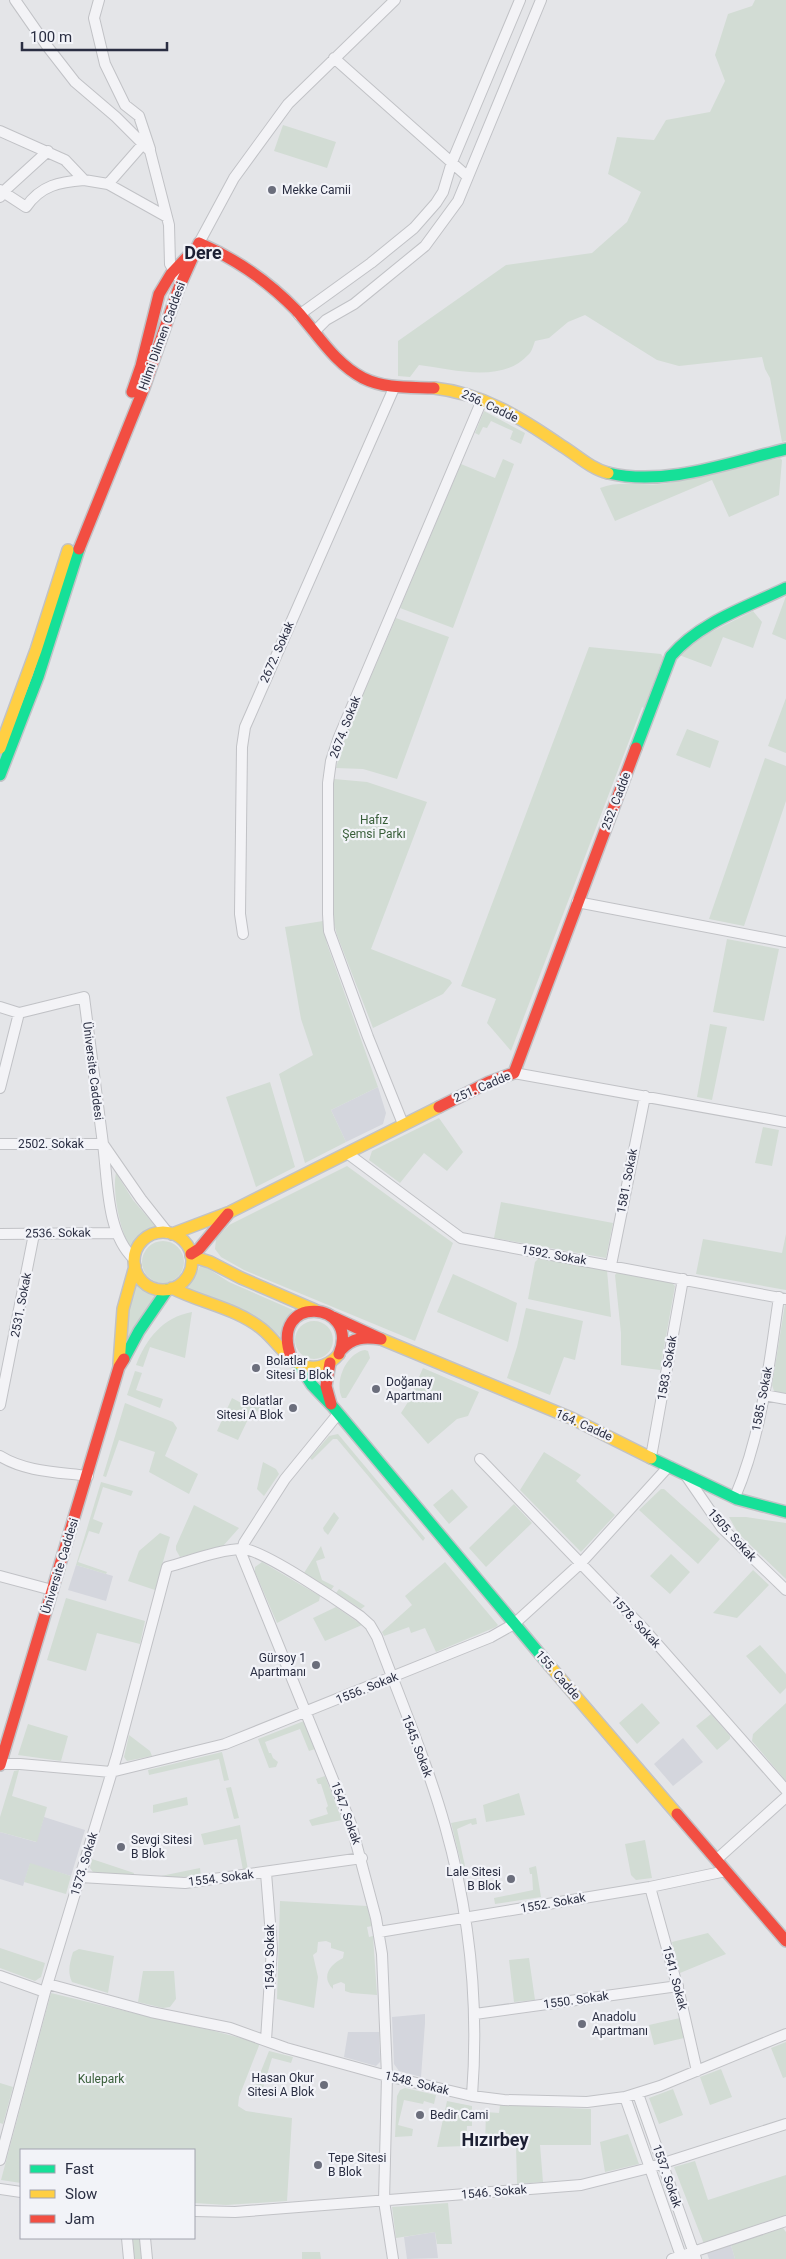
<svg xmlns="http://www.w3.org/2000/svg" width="786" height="2259" viewBox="0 0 786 2259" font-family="Roboto,sans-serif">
  <rect width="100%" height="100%" fill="#e4e5e8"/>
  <path fill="#d4d6dd" d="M378 1087 386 1113 383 1124 346 1142 331 1110Z
    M76 1565 113 1576 106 1601 68 1590Z
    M683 1738 703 1762 673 1786 654 1764Z
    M44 1817 85 1830 71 1876 30 1864 23 1886 0 1879V1832L36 1842Z
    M425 2014V2023L421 2077 399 2071 394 2064 392 2017Z
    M348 2032H379L380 2062 376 2066 344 2057Z
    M435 2232 438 2258 407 2259 404 2237Z
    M731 2245 735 2259H709L707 2253Z"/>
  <path fill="#d2dcd4" d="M755 0H786V441L782 442 770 378 765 369 762 357 679 366 657 360 585 315 568 322 549 338 535 341C533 346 532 352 528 355 502 384 452 369 419 365L410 377 398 376V341L506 265 592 253 627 222 641 192 608 174 617 137 654 140 666 120 710 112 725 81 715 55 728 14 752 6Z
    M283 125 336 142 327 168 274 151Z
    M484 411 525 433 521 444 510 439 513 431 491 421 487 428 483 427 479 435 475 433Z
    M780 458 782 460 779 495 729 517 712 480 615 521 600 488C619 480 642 486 663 484Z
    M503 459 514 464 453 628 400 608 461 464 495 478Z
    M786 596V640L772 634Z
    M753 611 762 622 753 648 723 637 711 667 679 655 697 639Z
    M396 618 449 637 397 779 363 769 336 768 344 739Z
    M589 647 661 654 663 657 644 708 642 707 511 1051 487 1023 496 999 461 986Z
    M786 698V753L768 746Z
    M687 729 719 741 710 768 676 755Z
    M765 758 786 766V801L744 926 709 919Z
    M334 779 367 782 427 802 371 949 450 980 452 983 443 994 373 1028 337 935 333 920Z
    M323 921 327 944 378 1087 331 1110 346 1142 305 1163 279 1074 313 1055 301 1019 285 927Z
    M727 939 779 949 764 1021 713 1012Z
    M710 1024 727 1027 712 1100 697 1097Z
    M270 1082 295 1167 256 1187 226 1097Z
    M439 1118 463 1152 447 1171 424 1153 400 1183 369 1160 372 1151Z
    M763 1127 779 1130 772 1166 755 1163Z
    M347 1166 453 1243 415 1341 244 1270 221 1257 215 1249 216 1239 229 1225Z
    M116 1173 133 1200 156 1227 141 1236 132 1249C120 1235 112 1190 116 1173Z
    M501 1202 613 1223 606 1258 494 1238Z
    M786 1234V1290L696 1274 703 1239 782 1253Z
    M142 1262a21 21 0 1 1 42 0a21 21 0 1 1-42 0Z
    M539 1258 607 1270 611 1317 528 1299 535 1262Z
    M201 1264 229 1282 293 1310 288 1316 280 1336C250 1309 223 1300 184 1290L193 1280Z
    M618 1271 672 1283 675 1286 660 1370 621 1365V1333L615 1275Z
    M453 1274 517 1303 508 1342 437 1312Z
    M135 1280 142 1289 157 1297 122 1351Z
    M785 1304H786V1395L774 1391 772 1385Z
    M526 1308 583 1321 575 1360 564 1357 550 1395 507 1378 517 1347Z
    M192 1312 185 1358 150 1347 143 1367 136 1365C146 1339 163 1317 192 1312Z
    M295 1340a19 19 0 1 1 38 0a19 19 0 1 1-38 0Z
    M365 1350 368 1351 370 1358 346 1398H342C334 1382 346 1353 365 1350Z
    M423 1368 479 1392 468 1416 457 1419 428 1444 401 1413 408 1402Z
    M135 1371 142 1373 136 1390 163 1399 160 1408 127 1395Z
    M253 1397 278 1422 253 1409 238 1440 217 1431 232 1398 245 1405Z
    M125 1403 173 1422 177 1428 165 1456 198 1474 189 1494 149 1472 155 1452 119 1440 106 1477 103 1476Z
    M338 1434 425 1538 423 1541 337 1439H333L312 1460 310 1458 329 1436Z
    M544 1452 581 1475 576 1481 615 1515 581 1552 520 1490Z
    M263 1462 276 1469 279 1474 264 1496 257 1489Z
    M101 1482 133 1491 131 1496 103 1487 93 1519 103 1523 99 1534 89 1531 78 1562 107 1572 106 1574 76 1565Z
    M452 1489 468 1507 449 1524 433 1505Z
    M661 1489H664L720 1539 698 1564 639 1510Z
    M514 1504 532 1523 486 1567 469 1548Z
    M194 1505 239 1528 223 1546 180 1557 176 1550V1546Z
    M334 1512 339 1518 328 1535 324 1531 323 1528Z
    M729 1517H746L786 1523V1579L738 1533Z
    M160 1533 170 1537 155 1590 128 1581 139 1551Z
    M321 1546 325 1558 316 1561 322 1580 334 1586 331 1590 304 1573Z
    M671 1554 690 1572 670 1594 650 1576Z
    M262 1562 320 1596 319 1601 277 1623 255 1572V1567Z
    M445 1562 498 1625 496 1627 436 1652 425 1628 411 1633 409 1627 384 1636 382 1632 412 1605 405 1596Z
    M753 1570 769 1585 737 1618 713 1613Z
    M339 1589 365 1606 361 1609 336 1593Z
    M66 1598 145 1621 140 1644 97 1633 86 1671 47 1660Z
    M336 1607 362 1625 325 1641 313 1618Z
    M760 1645 786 1674V1688L780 1694 746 1656Z
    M642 1703 660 1723 637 1744 619 1723Z
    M786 1703V1781L752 1741 753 1734Z
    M711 1714 730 1736V1739L717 1750 696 1726Z
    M304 1721 315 1749 309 1751 300 1729 265 1742 269 1753H271L273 1758 278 1762 276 1767 269 1768 258 1739Z
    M28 1724 68 1736 61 1761 18 1755Z
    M129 1735 150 1751 152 1756 127 1761 124 1757Z
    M222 1752 229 1780 224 1781 219 1759 149 1775 148 1770Z
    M19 1770 12 1796 47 1807 37 1842 0 1832V1817L14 1771Z
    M325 1776 342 1820 312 1826 309 1820 328 1814 326 1808 328 1806 321 1784H318L316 1779Z
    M231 1787 239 1818 234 1819 226 1788Z
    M519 1793 525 1815 486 1822 483 1805Z
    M187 1797 188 1805 153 1813V1805Z
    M476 1818 477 1824 472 1825 471 1823 457 1829 465 1866 462 1867 451 1823Z
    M240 1825 248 1870H243L237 1839 204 1845 201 1834Z
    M645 1840 652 1878 636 1880 631 1875 625 1844Z
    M92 1859 134 1873 133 1876 93 1872 90 1868Z
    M30 1863 71 1876 66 1894 24 1882Z
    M536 1866 541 1897 495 1904 494 1898 533 1890 532 1874H530L529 1868Z
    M200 1868 201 1876 161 1878V1876Z
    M280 1901 367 1906 372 1926 367 1927 369 1937 373 1936 377 1995 351 1993 345 1991V1984L341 1982 333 1985V1989C320 1976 331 1964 343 1958L344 1952 331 1948V1943L326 1941 318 1942 317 1952 313 1955 318 1977 314 2008 277 1999Z
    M708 1933 726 1954 680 1973 672 1942Z
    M0 1948 45 1963 41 1977 35 1981 0 1968Z
    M79 1949 114 1956 108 1993 72 1982C67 1972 70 1962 73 1952Z
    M529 1958 535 2000 514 2002 509 1960Z
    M143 1971H174L176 1999 170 2007 163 2008 138 2002Z
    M51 1993 154 2018 210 2030 260 2043 239 2097 238 2106 246 2111 292 2118 287 2201 226 2205 194 2203V2150H21V2183L1 2180Z
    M680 2018 684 2038 654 2045 649 2025Z
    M786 2042V2077L783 2078 771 2048Z
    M269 2051 293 2057 291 2063 272 2058 263 2088 255 2086Z
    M721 2069 732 2097 710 2105 700 2077Z
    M0 2083 13 2087 3 2124 0 2123Z
    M405 2088 436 2095 434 2104 424 2101 423 2104 404 2100 398 2125 413 2129 412 2136 395 2137 397 2096 400 2090Z
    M673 2089 683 2115 659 2124 649 2098Z
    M447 2101 472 2106V2126H467L466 2146 437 2147Z
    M500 2105 591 2109V2145H540L543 2182 517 2184 516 2146H485L486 2112 499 2113Z
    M628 2134 639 2164 605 2172 600 2142Z
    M695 2161 708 2200 786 2175V2216L704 2244 674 2167Z
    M448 2203 452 2244H437L435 2232 396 2238 392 2207Z
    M783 2228 786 2232V2259H735L731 2245Z
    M133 2238H140L141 2259H134Z
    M302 2252H320L321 2259H302Z"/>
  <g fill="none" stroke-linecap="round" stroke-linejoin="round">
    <g stroke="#c1c2c6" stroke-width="12">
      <path id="street" d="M15 0 47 46 75 82 116 117 150 151 169 225 170 264 177 276
        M99 0 94 18 105 64 125 105 139 116 150 149
        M334 58 468 177
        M0 131 65 160 84 180 108 184 167 217
        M108 184 143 144
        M0 190 26 207C41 185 60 182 84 180
        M0 197 3 192 48 151
        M199 243 234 178 288 104 395 0
        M299 315 371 263 414 228 436 203 443 192 452 162 520 0
        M314 332 326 320 354 304 425 246 458 201 541 0
        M577 902 786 942
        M243 934 240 914 242 747 245 727 394 388
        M0 1007 19 1013 84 997 103 1144H0
        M514 1073 786 1122
        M0 1088 19 1013
        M403 1124 368 1037 329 931 328 914V783L331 761 339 737 482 400
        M347 1153 461 1238 786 1299
        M0 1234 115 1233
        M134 1259C106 1233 108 1181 103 1144L141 1199 168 1233
        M611 1265 645 1096
        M764 1395 786 1399
        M0 1405 34 1234
        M338 1414 285 1479 244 1543 241 1553 351 1824 376 1918 382 1954 387 2076 384 2201 393 2259
        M0 1456C26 1472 58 1472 88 1476
        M651 1457 683 1279
        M480 1459 644 1629 786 1790
        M687 1477 722 1528 786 1590
        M735 1497C762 1434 769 1365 779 1297
        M0 1576 52 1590
        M0 1764H20L111 1772 225 1744 491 1637 514 1624 581 1563 669 1466
        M716 1860 786 1797
        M80 1877 185 1883 362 1858
        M650 1887 679 1992 697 2071
        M379 1932 650 1887 726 1871
        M0 1976 45 1992
        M48 1984 151 2012 230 2028 286 2048 387 2076 472 2096 504 2100 587 2102 625 2097 660 2086 786 2034
        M475 2014 678 1986
        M266 2040 272 1948 266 1873
        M638 2094 696 2259
        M625 2097 682 2259
        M0 2160 45 1992 117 1755 167 1567C190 1561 220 1549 243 1549 262 1549 340 1602 360 1616L370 1625 377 1637C400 1699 427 1762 445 1826 470 1914 479 2004 472 2096
        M0 2189 21 2192
        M194 2211 235 2212 581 2185 645 2169 786 2124
        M127 2238 129 2259
        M145 2238 147 2259
        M672 2259 786 2221"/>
    </g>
    <g stroke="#c1c2c6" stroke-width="14">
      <path id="fast" d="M608 473C666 487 730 462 786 449
        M636 748 671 656C700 622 747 607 786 588
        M0 775 38 677 79 549
        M124 1359 139 1331 167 1290
        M297 1362 312 1385 333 1407 549 1665
        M651 1458 737 1499 786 1512"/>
    </g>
    <g stroke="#c1c2c6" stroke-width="14">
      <path id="slow" d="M434 388C482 393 523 419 562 446 577 455 591 469 608 473
        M0 748 36 650 68 550
        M134 1261a29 29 0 1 1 58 0a29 29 0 1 1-58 0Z
        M172 1234 230 1212 439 1107
        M191 1256 210 1262 241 1278 315 1310
        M172 1288C201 1303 236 1308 262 1329 277 1341 287 1361 305 1366 318 1370 331 1364 339 1354
        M381 1339 571 1418 651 1458
        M119 1364 123 1309 135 1266
        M549 1665 677 1814"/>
    </g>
    <g stroke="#c1c2c6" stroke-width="14">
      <path id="jam" d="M199 243C236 259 268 281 296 310 317 333 334 363 363 378 385 389 410 387 434 388
        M132 392 141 366 159 294 171 274 189 255
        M79 549 144 388 178 290 199 243
        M439 1107 489 1082 514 1073 636 748
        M191 1254 199 1249 228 1214
        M333 1317 381 1339C364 1337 353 1337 341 1350
        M291 1357C268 1293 361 1300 339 1354
        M330 1363 326 1386 331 1404
        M0 1765 119 1367 124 1359
        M677 1814 786 1941"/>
    </g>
    <use href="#street" stroke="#f3f3f6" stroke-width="10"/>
    <use href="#fast" stroke="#16e098" stroke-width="11"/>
    <use href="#slow" stroke="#ffcf43" stroke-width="11"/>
    <use href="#jam" stroke="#f24e42" stroke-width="11"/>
  </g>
  <g fill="#6b6e7c" stroke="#f2f3f8" stroke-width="2">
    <circle cx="272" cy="190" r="5"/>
    <circle cx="256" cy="1368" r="5"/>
    <circle cx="376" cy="1389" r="5"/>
    <circle cx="293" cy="1408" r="5"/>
    <circle cx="316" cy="1665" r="5"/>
    <circle cx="121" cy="1847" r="5"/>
    <circle cx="511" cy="1879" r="5"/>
    <circle cx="582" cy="2024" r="5"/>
    <circle cx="324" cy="2085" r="5"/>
    <circle cx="420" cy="2115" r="5"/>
    <circle cx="318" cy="2165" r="5"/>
  </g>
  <g text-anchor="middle" stroke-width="4.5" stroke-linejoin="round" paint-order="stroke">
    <g font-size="12" fill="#2a2e42" stroke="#f2f3f8" text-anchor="start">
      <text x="282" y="194">Mekke Camii</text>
      <text x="266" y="1365">Bolatlar<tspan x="266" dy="14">Sitesi B Blok</tspan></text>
      <text x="386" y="1386">Doğanay<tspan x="386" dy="14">Apartmanı</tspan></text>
      <text x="283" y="1405" text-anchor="end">Bolatlar<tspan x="283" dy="14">Sitesi A Blok</tspan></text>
      <text x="306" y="1662" text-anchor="end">Gürsoy 1<tspan x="306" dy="14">Apartmanı</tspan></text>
      <text x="131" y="1844">Sevgi Sitesi<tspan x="131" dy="14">B Blok</tspan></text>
      <text x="501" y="1876" text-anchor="end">Lale Sitesi<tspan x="501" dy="14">B Blok</tspan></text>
      <text x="592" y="2021">Anadolu<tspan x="592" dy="14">Apartmanı</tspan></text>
      <text x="314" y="2082" text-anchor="end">Hasan Okur<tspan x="314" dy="14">Sitesi A Blok</tspan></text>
      <text x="430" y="2119">Bedir Cami</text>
      <text x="328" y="2162">Tepe Sitesi<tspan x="328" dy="14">B Blok</tspan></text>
    </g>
    <g font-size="12" fill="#2a2e42" stroke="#f2f3f8">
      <text transform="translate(162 336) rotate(-70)" y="4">Hilmi Dilmen Caddesi</text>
      <text transform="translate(490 406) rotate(25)" y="4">256. Cadde</text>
      <text transform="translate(277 652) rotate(-66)" y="4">2672. Sokak</text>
      <text transform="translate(345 727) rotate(-69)" y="4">2674. Sokak</text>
      <text transform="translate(616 801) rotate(-69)" y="4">252. Cadde</text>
      <text transform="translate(93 1071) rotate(83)" y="4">Üniversite Caddesi</text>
      <text transform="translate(482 1087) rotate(-23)" y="4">251. Cadde</text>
      <text x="51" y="1148">2502. Sokak</text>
      <text transform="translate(627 1181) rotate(-79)" y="4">1581. Sokak</text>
      <text transform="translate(58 1233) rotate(-1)" y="4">2536. Sokak</text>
      <text transform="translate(554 1255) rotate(10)" y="4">1592. Sokak</text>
      <text transform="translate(21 1305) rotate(-79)" y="4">2531. Sokak</text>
      <text transform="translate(667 1368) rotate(-80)" y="4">1583. Sokak</text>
      <text transform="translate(762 1399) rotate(-79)" y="4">1585. Sokak</text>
      <text transform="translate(584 1425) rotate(24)" y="4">164. Cadde</text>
      <text transform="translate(732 1535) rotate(48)" y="4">1505. Sokak</text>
      <text transform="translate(60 1566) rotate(-73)" y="4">Üniversite Caddesi</text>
      <text transform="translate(636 1622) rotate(47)" y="4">1578. Sokak</text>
      <text transform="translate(558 1675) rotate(49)" y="4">155. Cadde</text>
      <text transform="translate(367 1688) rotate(-22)" y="4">1556. Sokak</text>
      <text transform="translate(417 1746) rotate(69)" y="4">1545. Sokak</text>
      <text transform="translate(346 1813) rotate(70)" y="4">1547. Sokak</text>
      <text transform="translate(84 1864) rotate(-73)" y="4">1573. Sokak</text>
      <text transform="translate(221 1878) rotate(-7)" y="4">1554. Sokak</text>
      <text transform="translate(553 1903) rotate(-10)" y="4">1552. Sokak</text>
      <text transform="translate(270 1957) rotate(-90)" y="4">1549. Sokak</text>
      <text transform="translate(675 1978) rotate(75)" y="4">1541. Sokak</text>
      <text transform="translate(576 2000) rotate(-8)" y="4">1550. Sokak</text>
      <text transform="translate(417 2083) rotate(14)" y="4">1548. Sokak</text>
      <text transform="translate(667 2176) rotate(71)" y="4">1537. Sokak</text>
      <text transform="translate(494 2192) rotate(-5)" y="4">1546. Sokak</text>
    </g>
    <g font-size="12" fill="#385e39" stroke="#f2f3f8">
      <text x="374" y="824">Hafız<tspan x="374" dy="14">Şemsi Parkı</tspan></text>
      <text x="101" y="2083">Kulepark</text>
    </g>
    <g font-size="18" font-weight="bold" fill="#1c1f33" stroke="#f2f3f8">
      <text x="203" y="259">Dere</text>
      <text x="495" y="2146">Hızırbey</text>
    </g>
  </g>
  <rect x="20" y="2149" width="175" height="90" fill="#f2f3f8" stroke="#a2a4af"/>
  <rect x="30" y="2165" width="25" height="8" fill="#16e098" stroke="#a2a4af"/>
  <text x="65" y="2174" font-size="15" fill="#2a2e42">Fast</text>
  <rect x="30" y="2190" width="25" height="8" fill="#ffcf43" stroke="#a2a4af"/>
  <text x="65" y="2199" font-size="15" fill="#2a2e42">Slow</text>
  <rect x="30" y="2215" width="25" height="8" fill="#f24e42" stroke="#a2a4af"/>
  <text x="65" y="2224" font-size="15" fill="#2a2e42">Jam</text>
  <path d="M22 42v8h145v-8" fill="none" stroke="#2a2e42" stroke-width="2.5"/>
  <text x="30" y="42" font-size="15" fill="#2a2e42" stroke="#f2f3f8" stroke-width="4" paint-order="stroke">100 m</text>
</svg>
